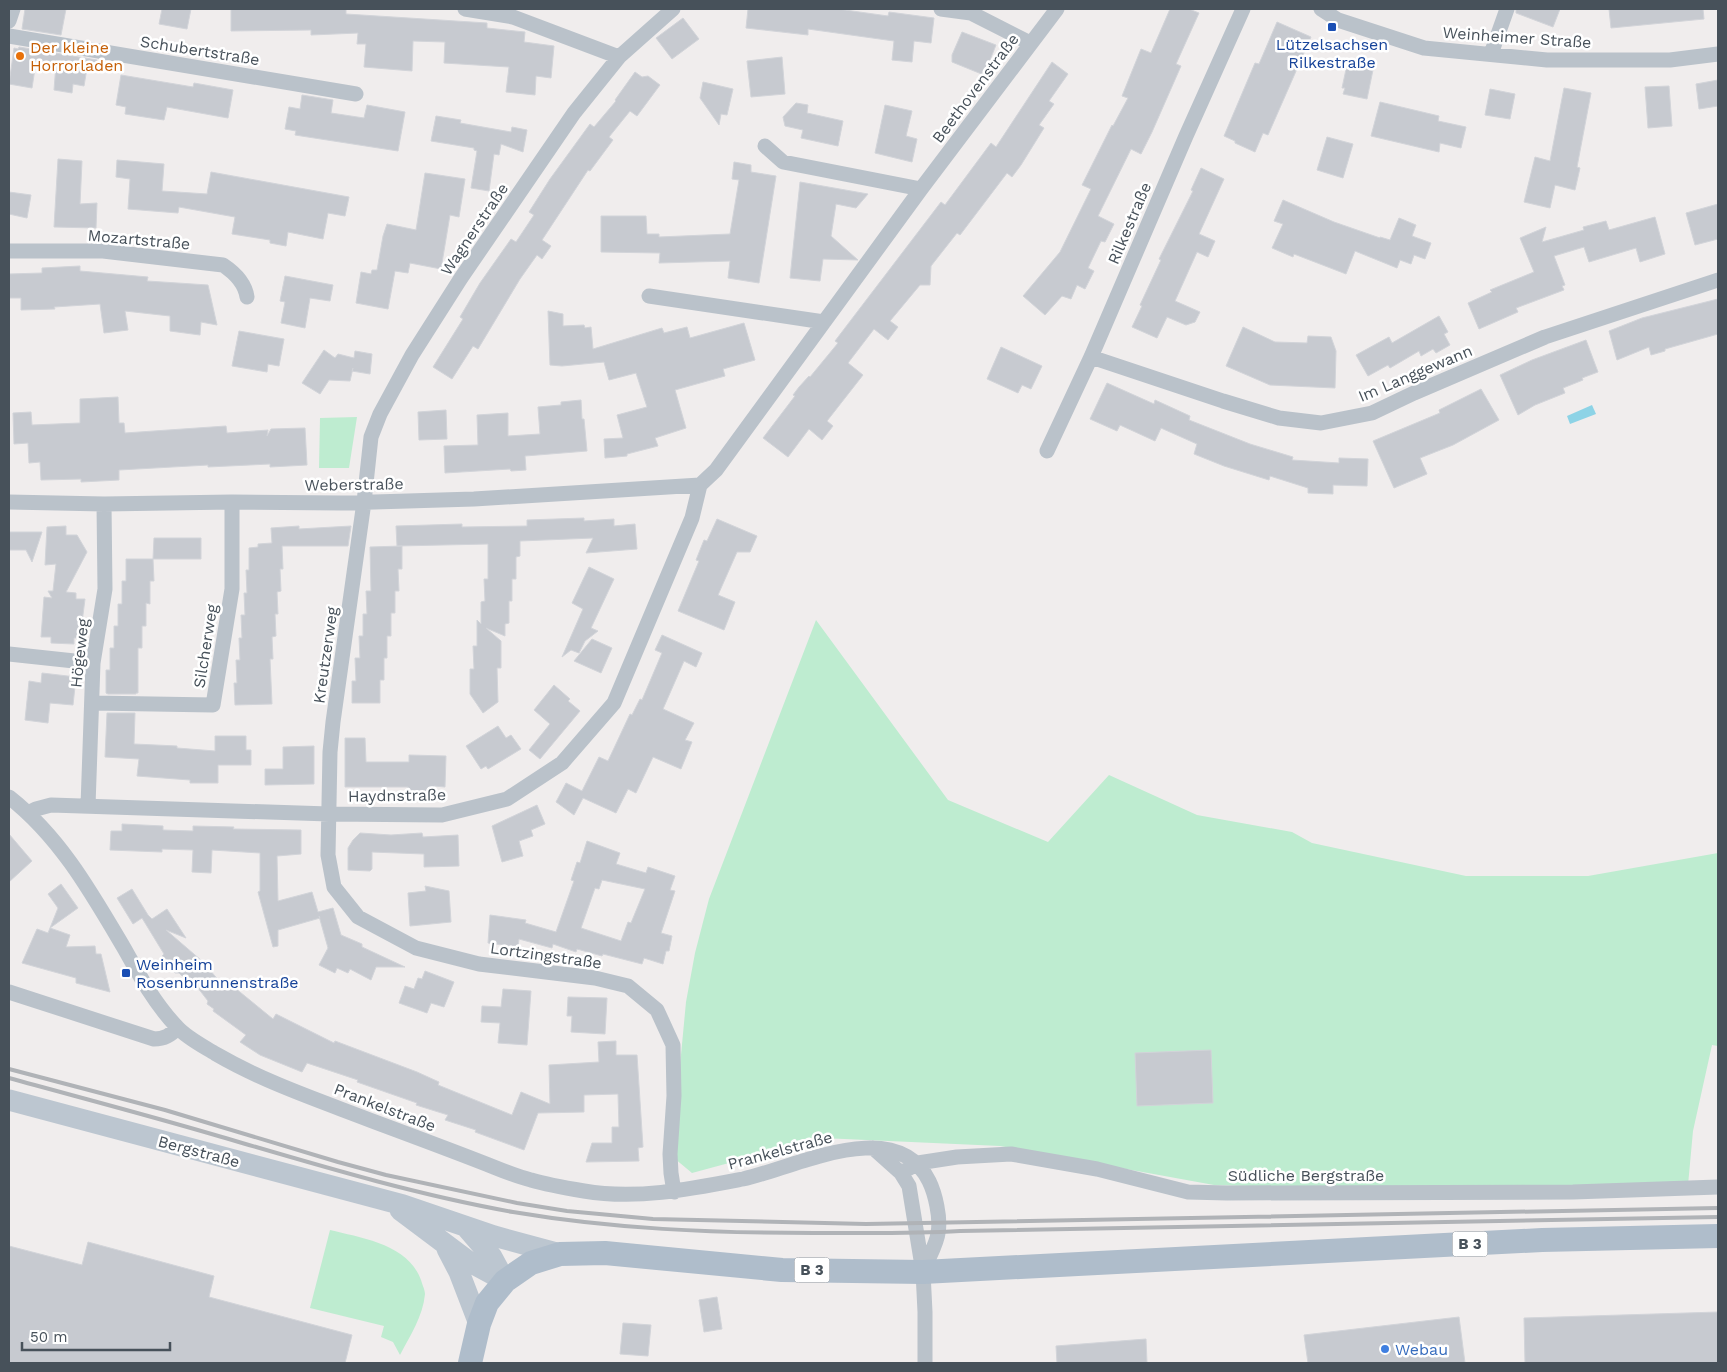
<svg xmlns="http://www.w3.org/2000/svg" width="1727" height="1372" viewBox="0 0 1727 1372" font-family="'Work Sans',sans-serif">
  <rect width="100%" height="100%" fill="#f0eded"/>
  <path fill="#beecd0" d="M357 417 349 468H319L320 418Z
    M816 620 948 800 1048 842 1109 775 1197 815 1292 832 1312 843 1466 876H1588L1718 853V1046L1712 1045 1693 1131 1688 1185 1312 1188 1214 1185 1000 1146 822 1138 692 1173 674 1158 679 1076 686 1002 695 953 709 899Z
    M330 1230C362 1238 408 1244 421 1280 422 1284 425 1290 425 1294 423 1316 410 1336 400 1355L393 1342 381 1337 384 1326 310 1308Z"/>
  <path fill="#8dd3e6" d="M1592 405 1596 414 1570 424 1567 416Z"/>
  <path fill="#c7cad0" stroke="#d2d4d9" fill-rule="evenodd" d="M25 9H66L61 35 22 29Z
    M162 9H191L187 29 159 24Z
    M231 9H346V14L487 23V28L525 32 524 42 554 46 551 78 536 76 535 95 506 92 509 67 444 63 445 42 413 41 412 71 364 67 366 44H357L358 33 311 35V30L231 31Z
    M748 9H838L888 16 889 12 934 18 931 43 914 41 912 62 892 60 894 41 808 29V35L746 28Z
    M1170 9H1189L1199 13 1176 64 1181 66 1152 132 1141 154 1131 149 1098 216 1114 224 1105 242 1101 241 1088 268 1094 271 1085 289 1077 285 1071 299 1062 296 1045 315 1023 296 1060 252 1091 189 1082 185 1112 125 1113 126 1128 98 1122 96 1141 49 1151 53Z
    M1516 9H1560L1553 27 1516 13Z
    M1609 9H1703L1704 19 1611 28Z
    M683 18 699 39 672 59 656 38Z
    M1277 22 1311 37 1268 135 1263 133 1255 152 1235 143V141L1224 136 1255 63 1259 64Z
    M962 32 996 45 984 75 952 62V55Z
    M19 47 97 60 96 69 87 68 84 86 73 84 72 93 54 90 56 64 36 62 32 88 9 84 14 48 18 49Z
    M782 57 785 94 751 97 747 61Z
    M1348 60 1374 65 1367 99 1343 94 1345 88H1342Z
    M1052 62 1068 74 1049 101 1054 104 1039 125 1044 128 1021 165 1012 177 1007 173 960 235 957 233 931 266 930 285H920L890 321 898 327 888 340 874 329 848 363 863 375 827 421 833 426 822 440 809 429 788 457 763 438 795 396 793 395 799 387 809 376 810 377 838 343 835 341 941 202 945 205 991 143 996 147Z
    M635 72 642 77 648 76 660 85 637 116 630 111 609 137 613 140 590 171 588 170 542 240 551 246 542 259 537 255 520 279 478 349 473 346 452 379 433 367 463 319 460 317 480 283 511 239 516 242 534 215 529 212 550 179 590 124 594 127 616 101 615 100Z
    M121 75 193 87 194 83 233 90 228 118 167 107 164 120 125 114 126 107 116 105Z
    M1718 80V106L1699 109 1696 84Z
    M703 82 733 89 727 115 721 114 719 125 700 98Z
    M1669 86 1672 126 1648 128 1645 87Z
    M1564 88 1591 93 1577 167 1580 168 1575 190 1555 185 1550 208 1524 202 1535 157 1550 161Z
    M1490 89 1515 94 1510 119 1485 115Z
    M302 95 333 100 331 113 364 118 367 105 405 112 398 151 295 135 296 131 285 129 289 107 300 109Z
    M1380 102 1439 116 1438 121 1466 127 1461 148 1440 143 1439 152 1371 136Z
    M796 103 808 105 807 113 843 121 838 146 801 138 803 130 785 126 783 117Z
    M885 105 912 111 906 136 917 139 912 162 875 153Z
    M436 116 461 120 460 123 511 132 512 127 527 130 523 152 501 144 499 155 494 154 489 191 471 188 477 151 474 150V148L431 141Z
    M1327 137 1353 144 1343 178 1317 170Z
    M58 159 82 161 80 204 97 203 96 228 54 227Z
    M117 160 164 164 162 191 207 194 211 172 349 197 345 216 328 213 323 239 288 232 286 246 270 243V240L232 234 235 217 179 207 178 213 128 209 130 179 116 177Z
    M734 162 751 165V172L776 176 759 283 728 278 730 261 659 263 660 253 601 252V216H646L647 234H659V237L730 234 739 180 732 179Z
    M1201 168 1224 179 1199 234 1215 241 1208 257 1197 252 1175 301 1200 312 1195 322 1186 325 1167 317 1157 338 1132 327 1142 306 1140 305 1161 260 1159 259 1193 191 1191 190Z
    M425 173 465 179 459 217 450 215 441 269 410 263 408 273 395 271 388 309 356 303 361 272 371 274 372 270H377L383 236 387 224 416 230Z
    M800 182 868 194 856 208 836 204 831 236 858 260 823 259 820 281 790 278Z
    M9 192 31 195 27 218 9 214Z
    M1283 200 1334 222 1380 238V237L1390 240 1399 218 1416 225 1412 236 1431 243 1425 259 1414 255 1411 264 1400 260 1397 268 1355 251 1346 274 1294 254 1293 257 1272 248 1283 224 1274 221Z
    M1718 204V239L1695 245 1686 213Z
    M1655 217 1665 254 1640 262 1636 248 1589 262 1584 247 1554 256 1565 285 1562 286 1564 290 1516 308 1518 312 1479 329 1468 303 1492 292 1490 290 1534 272 1520 238 1546 227 1542 242 1584 230 1583 227 1606 221 1609 230Z
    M80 266V271L148 277 147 281 208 285 217 325 201 322 200 335 170 331V316L125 311 128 330 104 333 100 304 54 307 55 309 21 310V298H9V274L42 273V268Z
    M285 276 333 285 330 301 310 298 305 328 281 323 285 302 280 301Z
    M1718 299V334L1665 349V351L1651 355 1649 347 1617 360 1609 331 1642 318Z
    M548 311 563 314V326L584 325 585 328 591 327 593 349 662 328 664 333 687 327 690 338 744 323 755 360 723 369 725 376 675 390 686 428 655 438 658 446 627 454V456L605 458 604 439 623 438 617 415 647 407 636 373 609 380 604 362 562 366 550 365Z
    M1439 316 1448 332 1444 334 1450 345 1436 353 1433 349 1421 356 1419 351 1390 368 1388 365 1368 376 1356 355 1389 337 1392 343Z
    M1243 327 1275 342 1307 343 1308 336 1331 337 1336 351 1335 388 1270 385 1226 366Z
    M239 331 284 339 279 366 268 364 267 372 232 366Z
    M1586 340 1598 372 1582 378 1583 380 1563 388 1565 393 1535 405 1518 415 1500 375 1532 360Z
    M1001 347 1042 366 1031 389 1022 385 1018 393 987 379Z
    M324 350 335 358 338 354 354 358 355 351 372 354 370 374 352 371 353 368 350 381 329 380 320 394 302 383Z
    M1107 383 1154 404 1155 400 1190 416 1189 420 1250 444 1293 457 1292 460 1339 463V458L1368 459 1367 486 1333 485V494L1308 493V488L1270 476 1269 480 1224 466 1194 454 1197 444 1161 428 1155 441 1120 425 1117 431 1090 419Z
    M1481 389 1499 420 1453 445 1420 458 1427 474 1394 488 1373 441 1440 413 1439 410Z
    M118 397 119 423H124L125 433 226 426 227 433 268 430 267 436 271 429 305 428 307 465 270 467V464L208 467V465L119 470V480L81 482V479L41 480 40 462 29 463 28 443 14 444 13 413 31 412 32 425 80 423V399Z
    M581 400 582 419H584L587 451 525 456 526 470 511 471 510 469 445 473 444 446 478 445 477 415 508 413V436L540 434 538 407 561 405V402Z
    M446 410 447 439 419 440 418 412Z
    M584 518V521L614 519V526L635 524 637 549 586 553 593 538 520 541V556L516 557V579H512V601H509V623L505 624V636L486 628 501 641V668H497L498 702 483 713 470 694V669H474L473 646H477V620L481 624V602L485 601 484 579H488V544L397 546 396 526 462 524V527L527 526V520Z
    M717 519 757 536 750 552H737L718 595 735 602 724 630 678 611 699 561 696 560 704 540 707 541Z
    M66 526V535H77L87 552 66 592 76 593V599H85L80 638H74V644L51 643V637H41L44 597 52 598 48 591H53L56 564 45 565 47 527Z
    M299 526V529L351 526 348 546H282L283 569H280L281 591 277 592 278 614H275L276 636 272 637 273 659H270L272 704 235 705 234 683H237L236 660H240L239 638H242L241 615H245L244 593H247L246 570H249V548L258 547V544L272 543 271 528Z
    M9 532H42L32 562 26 550H9Z
    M154 538H201V559H153Z
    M402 546V569H398L399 591H395V613H391V636H387V658H384V680H380V703H352V681H356L355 658H360L359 636H363V614H367L366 591H371L370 547Z
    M126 559H153L154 581H150V604L146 603V626H142V648H138V693H136V694H108L106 693V670H110V648H114V626H118V604H122V581H126Z
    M589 567 614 579 591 628 598 631 585 641 579 653 571 650 562 657 583 609 572 603Z
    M662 635 702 653 696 667 684 661 663 709 694 723 685 740 692 742 681 769 653 757 636 793 628 789 616 813 583 798 574 815 556 802 566 783 582 791 599 757 608 761 630 714 632 715 640 699 642 700 662 653 655 650Z
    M592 639 612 648 601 673 574 661Z
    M42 673 76 677 73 705 50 703 48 723 25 720 29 681 41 683Z
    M554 685 570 699 568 701 580 711 540 759 529 750 550 724 534 710Z
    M107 713H135L134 744 177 746V748L215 751V736H246V750H251V765H218V783H190V780L137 776 139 759 105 757Z
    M498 726 506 738 511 735 521 749 488 769 486 766 481 769 466 746Z
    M345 738H365L366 762H409V755L446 756 445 787 434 786V794L408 793V787H345Z
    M314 746V784L265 785V769H283V747Z
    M537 805 545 824 531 830 533 836 519 841 523 856 502 862 492 826Z
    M122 824 163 826V830L193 831V826L234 827 233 829 301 830V854L277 856 278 901 312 892 318 912 333 908 341 935 362 944V947L405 967H376L371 980 350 969 348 973 337 968 335 973 319 965 328 948 319 916 320 918 278 930V946L273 947 258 892 260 891V853L212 850 211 873 192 872 193 850 162 849V852L110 850 111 831H122Z
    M360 833 391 835 422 833 423 837 458 835 459 866 424 867V854L372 852V869L370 871 348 870V848L353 840Z
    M9 834 32 861 9 882Z
    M587 841 620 853 616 864 646 873 648 867 675 876 670 890 675 891 661 933 672 936 669 951H666L663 964 644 958 642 964 603 954 602 956 577 949 576 952 553 944 552 948 519 939 518 947 488 943 490 915 526 920 525 923 556 932 574 881 571 880 577 862 580 863ZM602 880 645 889 631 923 628 922 621 941 581 928 595 888 599 889Z
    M61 884 78 908 50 928 58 908 48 894Z
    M425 886 449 891 451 922 410 926 408 893 426 891Z
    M132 889 148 915 152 919 167 909 186 938 166 930 202 961 221 983 224 979 273 1019 276 1014 334 1043 335 1041 417 1072 439 1082 438 1085 512 1115 521 1092 550 1104 549 1065 599 1062 598 1042 616 1041V1055H637L643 1147 638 1148 639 1161 586 1162 592 1143H612V1127H619L618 1094 584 1095V1112L538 1113 524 1150 475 1132 476 1130 445 1120 448 1115 416 1105 417 1103 357 1082 358 1080 307 1063 302 1072 260 1055 240 1042 246 1035 213 1011 214 1009 207 1004 208 1001 191 979 188 982 179 973H175L162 956 164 954 142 918 133 924 117 898Z
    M50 928 70 935 66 947 95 946 96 954H101L110 992 76 983V978L22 963 37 929 48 933Z
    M425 971 454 982 444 1007 431 1003 427 1013 399 1003 405 986 414 989 418 978 422 979Z
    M503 989 531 991 527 1045 498 1043 500 1023 481 1022 482 1006 501 1007Z
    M568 997 607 998 605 1034 571 1032 572 1016H567Z
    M1211 1050 1213 1103 1137 1106 1135 1053Z
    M88 1242 214 1276 209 1297 352 1335 345 1363H9V1246L82 1265Z
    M717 1297 722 1329 704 1332 699 1300Z
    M1718 1312V1363H1525L1524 1318Z
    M1459 1317 1465 1363H1308L1304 1335Z
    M623 1323 651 1325 648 1356 620 1354Z
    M1146 1339 1147 1363H1057L1056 1346Z"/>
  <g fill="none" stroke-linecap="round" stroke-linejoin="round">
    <path stroke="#bac2ca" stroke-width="15" d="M465 9 513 17 619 57
      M673 9 619 57 574 113 461 278 412 355 380 414 371 437 364 502 333 722 330 752 328 855 334 887 358 917 416 948 479 964 595 978 628 986 657 1010 673 1045 674 1096 670 1154 671 1173 674 1192
      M941 9 971 13 1030 43
      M1321 9 1338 20 1424 48 1547 60H1670L1718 54
      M9 21 13 9
      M9 36 356 94
      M1491 54 1507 9
      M765 146 783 162 921 189
      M9 251H103L223 265C235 273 245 283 247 297
      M649 296 824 322
      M1091 357 1223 401 1279 418 1321 423 1372 413 1414 393 1545 337 1718 280
      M1047 451 1091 357 1186 136 1243 9
      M700 485 716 470 921 189 1057 9
      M9 502 104 504 232 502 341 503 474 499 700 485
      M9 654 93 663
      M93 703 213 705 232 589V502
      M9 797C60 837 91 892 124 948 139 975 155 1004 177 1027 187 1038 203 1046 216 1054 266 1083 321 1101 375 1122 410 1135 445 1148 481 1162 497 1168 514 1176 531 1180 548 1185 566 1188 584 1191 637 1200 691 1189 743 1179 794 1168 896 1114 929 1181 935 1193 941 1218 938 1233 937 1244 927 1260 923 1272
      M88 806 93 663 105 589 104 504
      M28 813 36 809 51 805 329 814 442 815 507 799 562 763 614 703 692 518 700 485
      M9 992 154 1039C165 1039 170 1035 178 1028
      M873 1148 901 1173 909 1186 923 1272 925 1312V1363
      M901 1173 918 1163 957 1157 1011 1154 1097 1169 1188 1192 1227 1193 1573 1192 1718 1187"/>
    <path stroke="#bcc6d0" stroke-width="21" d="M9 1100 403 1205 494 1236 560 1254
      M400 1210 468 1261 505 1281
      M466 1227 492 1257 505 1281
      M447 1249 459 1272 479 1324"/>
    <path stroke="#afbdcb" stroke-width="24" d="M470 1363 479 1324 487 1303 505 1281 531 1263 560 1254 605 1253 782 1270 923 1272 1542 1240 1718 1236"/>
    <path stroke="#b0b3b7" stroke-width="4" d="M9 1069 165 1110 338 1162 386 1175 517 1203 567 1211 653 1219 866 1224 1718 1208
      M9 1078C78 1097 147 1115 215 1135 314 1164 412 1194 513 1212 614 1229 711 1233 814 1233 862 1233 911 1234 960 1231L1718 1217"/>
  </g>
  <g fill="#1a4fb4" stroke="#fff" stroke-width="2">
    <rect x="1327" y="22" width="10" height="10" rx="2.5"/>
    <rect x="121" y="968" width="10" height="10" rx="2.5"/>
  </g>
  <circle fill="#e8710a" stroke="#fff" stroke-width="2" cx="20" cy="56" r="5"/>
  <circle fill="#3f7fe0" stroke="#fff" stroke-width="2" cx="1385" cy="1349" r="5"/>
  <g text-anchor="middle" stroke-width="5" stroke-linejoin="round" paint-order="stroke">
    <g fill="#fff" stroke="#7e858c" stroke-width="1">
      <rect x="1452.5" y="1231.5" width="35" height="25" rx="4"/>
      <rect x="794.5" y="1257.5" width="35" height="25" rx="4"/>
    </g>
    <g font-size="15" font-weight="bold" fill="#47515a">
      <text x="1470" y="1249">B 3</text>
      <text x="812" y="1275">B 3</text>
    </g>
    <g font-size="16" fill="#47515a" stroke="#fff">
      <text transform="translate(1517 37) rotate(4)" y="6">Weinheimer Straße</text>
      <text transform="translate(200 50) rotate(9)" y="6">Schubertstraße</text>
      <text transform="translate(975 88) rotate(-53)" y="6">Beethovenstraße</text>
      <text transform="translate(1129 223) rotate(-67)" y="6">Rilkestraße</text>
      <text transform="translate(474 229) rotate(-56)" y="6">Wagnerstraße</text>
      <text transform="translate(139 239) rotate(5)" y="6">Mozartstraße</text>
      <text transform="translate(1415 373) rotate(-23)" y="6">Im Langgewann</text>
      <text transform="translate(354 484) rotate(-1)" y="6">Weberstraße</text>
      <text transform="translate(205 646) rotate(-81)" y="6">Silcherweg</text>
      <text transform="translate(79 653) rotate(-84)" y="6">Högeweg</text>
      <text transform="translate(325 655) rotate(-82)" y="6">Kreutzerweg</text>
      <text transform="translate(397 795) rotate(-1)" y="6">Haydnstraße</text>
      <text transform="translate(546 955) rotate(8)" y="6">Lortzingstraße</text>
      <text transform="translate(385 1107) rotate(21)" y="6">Prankelstraße</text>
      <text transform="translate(780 1150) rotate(-15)" y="6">Prankelstraße</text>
      <text transform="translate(199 1151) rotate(15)" y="6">Bergstraße</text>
      <text x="1306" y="1181">Südliche Bergstraße</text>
    </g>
    <g font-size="16" fill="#164399" stroke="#fff">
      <text x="1332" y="50">Lützelsachsen<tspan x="1332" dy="18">Rilkestraße</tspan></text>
      <text x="136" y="970" text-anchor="start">Weinheim<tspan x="136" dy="18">Rosenbrunnenstraße</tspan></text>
    </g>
    <g font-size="16" fill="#c56008" stroke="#fff" text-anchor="start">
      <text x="30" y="53">Der kleine<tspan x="30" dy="18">Horrorladen</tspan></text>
    </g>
    <g font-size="16" fill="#366cbe" stroke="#fff" text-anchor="start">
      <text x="1395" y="1355">Webau</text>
    </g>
  </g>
  <rect width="1727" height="1372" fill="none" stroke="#47515a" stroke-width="20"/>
  <path d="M22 1342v8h148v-8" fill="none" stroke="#47515a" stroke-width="2.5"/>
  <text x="30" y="1342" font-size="15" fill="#47515a" stroke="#ffffff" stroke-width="4" paint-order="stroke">50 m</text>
</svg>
